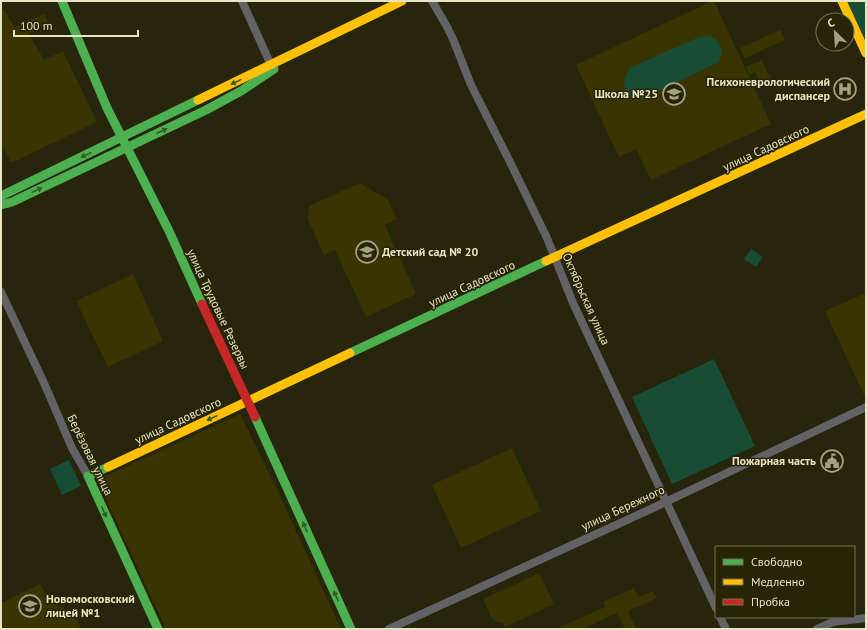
<svg xmlns="http://www.w3.org/2000/svg" width="867" height="630" viewBox="0 0 867 630" font-family="'PT Sans',sans-serif">
  <rect width="100%" height="100%" fill="#27250c"/>
  <path fill="#393402" d="M712 1H714L771 124 651 180 636 149 619 157 576 65Z
    M1 6 15 27 44 14 48 22 29 34 44 60 63 51 97 122 11 163 1 143Z
    M780 30 785 40 745 58 740 48Z
    M762 60 771 80 761 85 755 72 749 74 746 67Z
    M360 183 388 200 397 219 385 225 416 294 366 317 335 250 324 255 308 220 309 206Z
    M133 274 163 341 108 367 76 301Z
    M866 293V394L864 395 825 311Z
    M240 414 276 487 341 629H166L97 480Z
    M512 448 541 511 461 548 432 485Z
    M539 573 554 604 505 627 503 622H499L492 619 483 599Z
    M40 584 52 604 64 608 74 614 81 629H1V603Z
    M634 588 638 597 653 591 657 598 628 611 636 629H625L617 613 582 629H556L605 607 603 602Z"/>
  <path fill="#184d35" d="M847 1H866V41Z
    M710 36C722 43 724 50 719 62L642 99 633 97 627 92 624 85 625 77 630 68 699 37Z
    M751 249 763 257 756 267 744 259Z
    M714 359 755 446 672 484 632 397Z
    M69 460 81 486 62 495 50 469Z"/>
  <g fill="none" stroke-linecap="round" stroke-linejoin="round">
    <path stroke="#626166" stroke-width="8" d="M242 1 271 65
      M432 1 446 25 453 39 471 85 510 162 547 238 573 303 716 608
      M1 292 44 383 72 448 88 476
      M720 617 726 629
      M389 629 653 508 866 407
      M817 629 833 622 866 618"/>
    <path stroke="#4caf50" stroke-width="9" d="M62 1 107 108 169 231 202 304
      M1 196 198 100
      M1 205 12 202 206 110 241 91 274 69
      M350 353 546 261
      M255 417 351 629
      M108 467 88 476 158 629"/>
    <path stroke="#ffc107" stroke-width="9" d="M842 1 866 53
      M198 100 402 1
      M546 261 866 114
      M108 467 350 353"/>
    <path stroke="#c62828" stroke-width="9" d="M202 304 255 417"/>
  </g>
  <defs><path id="oneway-solid" d="M-6-.8H1V-3.2L6.5 0L1 3.2V.8H-6Z"/></defs>
  <g fill="#365c24">
    <use href="#oneway-solid" transform="translate(236 82) rotate(154)"/>
    <use href="#oneway-solid" transform="translate(162 131) rotate(-25)"/>
    <use href="#oneway-solid" transform="translate(86 155) rotate(154)"/>
    <use href="#oneway-solid" transform="translate(37 190) rotate(-26)"/>
    <use href="#oneway-solid" transform="translate(212 418) rotate(155)"/>
    <use href="#oneway-solid" transform="translate(104 512) rotate(66)"/>
    <use href="#oneway-solid" transform="translate(305 527) rotate(-114)"/>
    <use href="#oneway-solid" transform="translate(336 596) rotate(-114)"/>
  </g>
  <defs>
    <g id="hospital-ring" transform="scale(1.15)"><circle r="9.5" fill="#282406" stroke="#a4a185" stroke-width="1.5"/><path d="M-5-5h3v3.5h4V-5h3V5h-3V1.5h-4V5h-3Z" fill="#a4a185"/></g>
    <g id="school-ring" transform="scale(1.15)"><circle r="9.5" fill="#282406" stroke="#a4a185" stroke-width="1.5"/><path d="M0-5L7-2L0 1L-7-2ZM-4 1L0 2.5L4 1V4Q0 6-4 4Z" fill="#a4a185"/></g>
    <g id="civic-ring" transform="scale(1.15)"><circle r="9.5" fill="#282406" stroke="#a4a185" stroke-width="1.5"/><path d="M-.6-6.5H3V-4.5H.6V-3L4-1V1h2V6H-6V1h2V-1L-.6-3ZM-1.2 2.5V6h2.4V2.5Z" fill="#a4a185"/></g>
  </defs>
  <g fill-rule="evenodd">
    <use href="#hospital-ring" x="845" y="89"/>
    <use href="#school-ring" x="674" y="94"/>
    <use href="#school-ring" x="367" y="252"/>
    <use href="#civic-ring" x="832" y="461"/>
    <use href="#school-ring" x="30" y="606"/>
  </g>
  <g text-anchor="middle" stroke-width="3" stroke-linejoin="round" paint-order="stroke">
    <g font-size="12" font-weight="bold" fill="#e7e4c6" stroke="#282406" text-anchor="end">
      <text x="830" y="86">Психоневрологический<tspan x="830" dy="14">диспансер</tspan></text>
      <text x="658" y="98">Школа №25</text>
      <text x="382" y="256" text-anchor="start">Детский сад № 20</text>
      <text x="816" y="465">Пожарная часть</text>
      <text x="46" y="603" text-anchor="start">Новомосковский<tspan x="46" dy="14">лицей №1</tspan></text>
    </g>
    <g font-size="12" fill="#e7e4c6" stroke="#282406">
      <text transform="translate(766 148) rotate(-25)" y="4">улица Садовского</text>
      <text transform="translate(472 284) rotate(-25)" y="4">улица Садовского</text>
      <text transform="translate(586 299) rotate(66)" y="4">Октябрьская улица</text>
      <text transform="translate(218 309) rotate(65)" y="4">улица Трудовые Резервы</text>
      <text transform="translate(178 421) rotate(-25)" y="4">улица Садовского</text>
      <text transform="translate(90 455) rotate(64)" y="4">Берёзовая улица</text>
      <text transform="translate(623 508) rotate(-25)" y="4">улица Бережного</text>
    </g>
  </g>
  <rect width="867" height="630" fill="none" stroke="#e7e4c6" stroke-width="4"/>
  <rect x="715" y="546" width="140" height="72" fill="#282406" stroke="#747153"/>
  <rect x="723" y="559" width="20" height="6" fill="#4caf50" stroke="#747153"/>
  <text x="751" y="566" font-size="12" fill="#e7e4c6">Свободно</text>
  <rect x="723" y="579" width="20" height="6" fill="#ffc107" stroke="#747153"/>
  <text x="751" y="586" font-size="12" fill="#e7e4c6">Медленно</text>
  <rect x="723" y="599" width="20" height="6" fill="#c62828" stroke="#747153"/>
  <text x="751" y="606" font-size="12" fill="#e7e4c6">Пробка</text>
  <g transform="translate(835 32) rotate(335)"><circle r="19" fill="#282406" stroke="#747153"/>
  <path d="M0-3L7 15L0 10L-7 15Z" fill="#a4a185"/>
  <text y="-6" font-size="11" font-weight="bold" text-anchor="middle" fill="#e7e4c6">С</text>
  </g>
  <path d="M14 30v6h124v-6" fill="none" stroke="#e7e4c6" stroke-width="2"/>
  <text x="20" y="30" font-size="12" fill="#e7e4c6" stroke="#282406" stroke-width="3" paint-order="stroke">100 m</text>
</svg>
